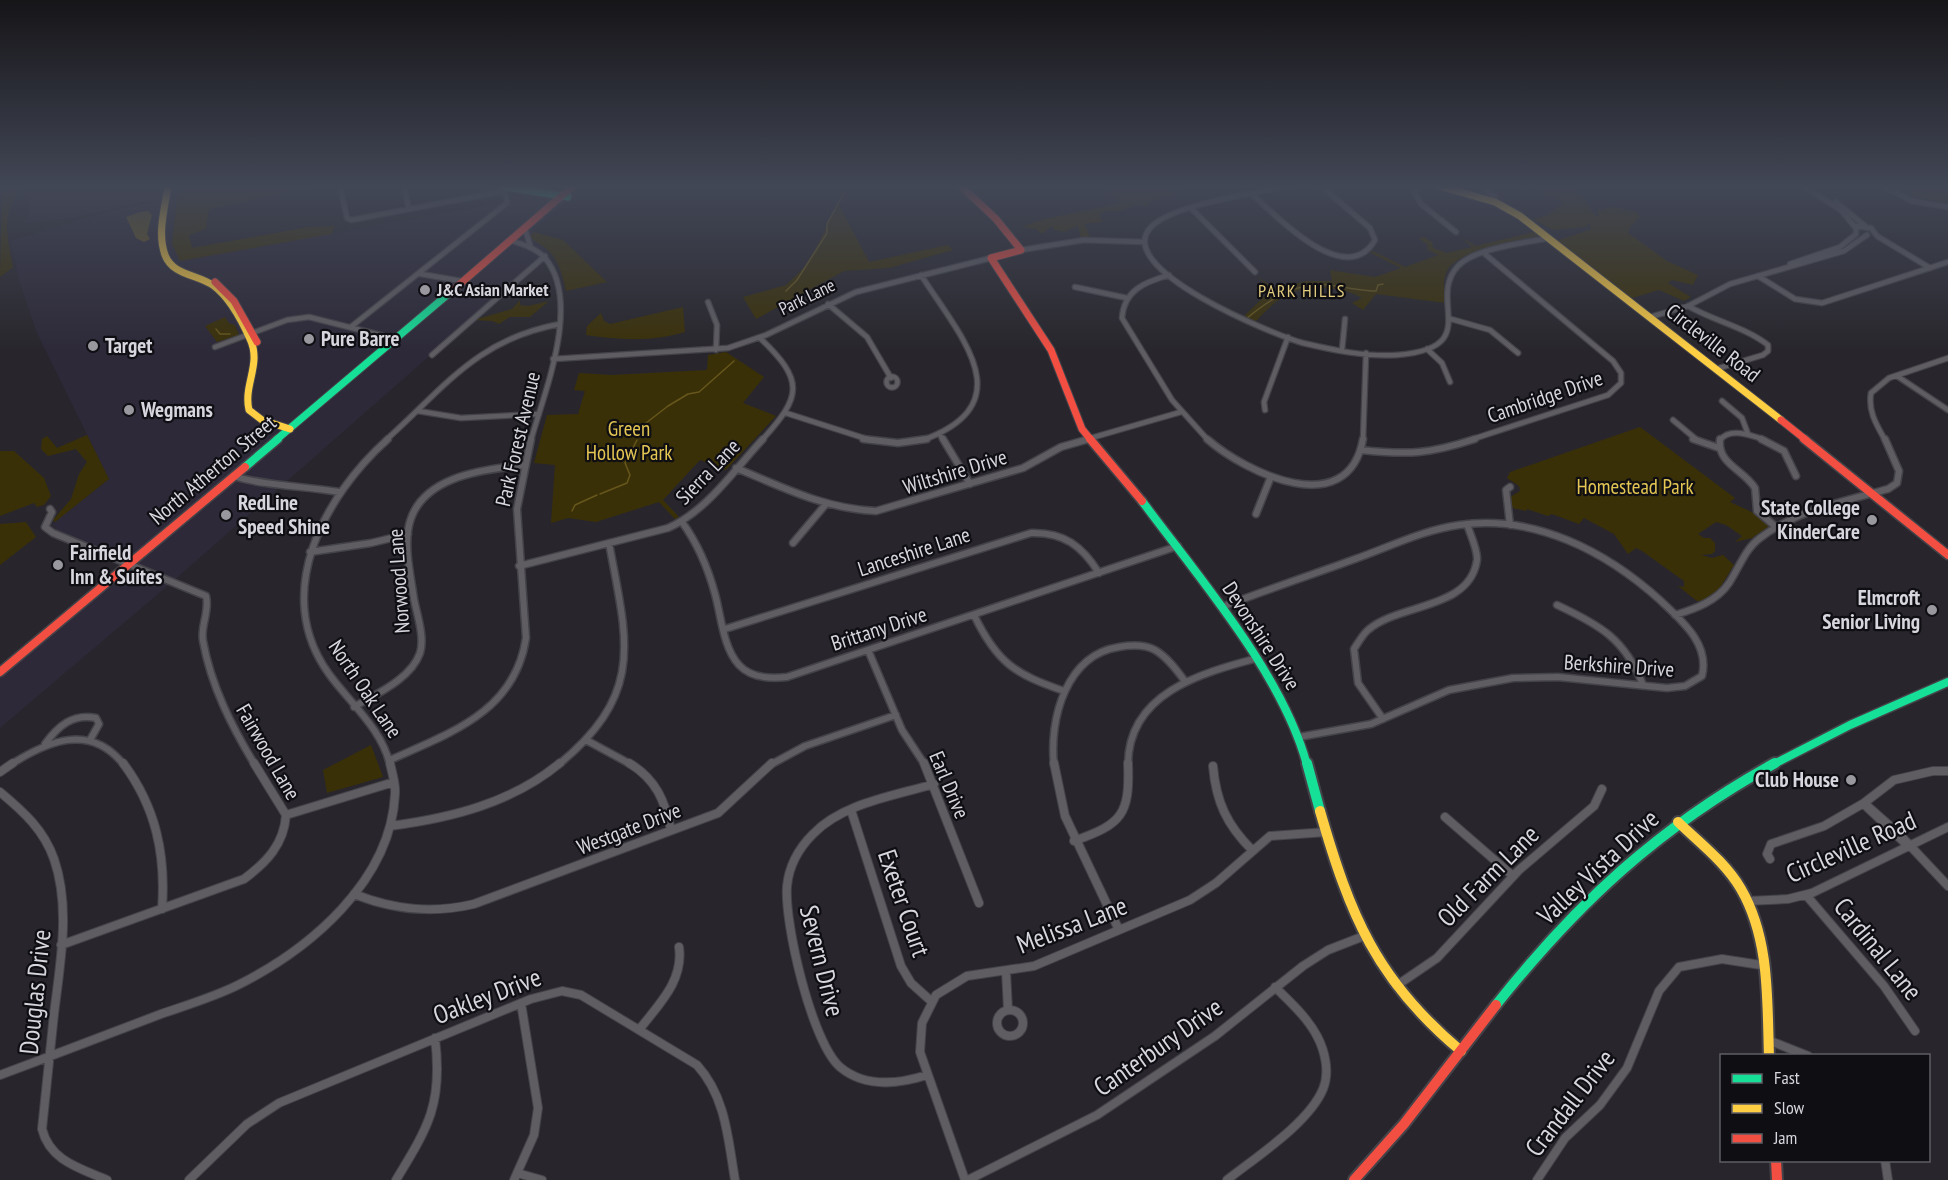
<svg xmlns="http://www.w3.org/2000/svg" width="1948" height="1180" viewBox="0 0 1948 1180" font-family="'PT Sans Narrow',sans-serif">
  <rect width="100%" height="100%" fill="#28262c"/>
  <path fill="#2d2938" d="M36 186H162V198L72 218 24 223 28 217 31 193Z
    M517 186H585L532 231 548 252 172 582 0 728V677L136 562 58 531 51 525 109 479 37 333 19 280 10 241 113 210 177 197 172 244 180 261 507 202Z"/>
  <path fill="#3a3008" d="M2 186H24C0 209 7 238 13 267L0 277Z
    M182 186H316L209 209 206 229 189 235 192 248 308 227 335 226 331 234 180 261 172 244 177 195 182 192Z
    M1101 186H1189L1171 191 1173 194 1148 202 1150 206 1134 205 1121 211H1106L1099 215 1103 222 1085 224 1090 237 1081 238 1078 226 1064 232 1054 230 1052 226 1042 234 1036 229 1021 227 1044 219 1121 203Z
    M1531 186C1547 186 1568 182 1581 195 1588 202 1590 211 1598 217V210L1613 207 1637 212 1640 217 1630 227 1628 233 1667 261 1698 275 1693 285 1672 280 1668 283 1691 297 1684 301 1659 290 1632 298 1556 241 1591 229 1589 223 1586 227 1553 230 1533 219 1545 216 1564 203Z
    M1894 186H1948V203L1916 197Z
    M838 203 869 262 948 245 953 250 889 268 844 271 756 319 743 297 786 285 809 263Z
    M534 232 563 240 607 282 566 291C563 277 559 261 549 251 543 245 535 243 530 236Z
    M1533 232 1539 236C1517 242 1457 250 1447 271 1442 280 1444 291 1446 303L1376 294 1363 310 1352 303 1362 298C1341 285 1300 284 1280 299 1271 305 1263 314 1255 322L1243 317 1271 290 1257 276 1275 289 1306 281H1332L1330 270 1375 277 1401 268 1371 253 1373 251 1405 267 1438 255 1428 250 1427 244 1419 239 1424 237 1432 242 1433 248 1447 253 1472 247 1461 237 1476 246Z
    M520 300V305L528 306 549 301 530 317H510L499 324 492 321 474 320 512 309Z
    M683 307 685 332C652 342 620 340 586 335L587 326 601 313 604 321 610 324Z
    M225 317 229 323 235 325 239 335 217 342 205 326Z
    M726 352 764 377 743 403 776 416 726 470 700 460 663 500 679 517 675 519 659 502 596 522 568 518 551 523 555 465 534 463 547 415 578 414 585 391 574 390 579 373 612 375 707 370 708 355Z
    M1640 427 1735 498 1730 502 1758 515 1769 523V526L1752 538 1735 542 1742 536 1726 525 1716 522 1698 534 1704 538H1710L1715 543V551L1712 554 1701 555 1712 558 1723 555 1734 565 1719 589 1702 601H1697L1678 586 1684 587V581L1642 551 1636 548 1628 554 1614 534 1584 518 1579 524 1552 514 1548 516 1527 509 1526 511 1513 508 1509 498 1520 491 1519 486 1507 478 1510 472Z
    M87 435 109 479 55 522 53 520 71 499 79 474 87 462 76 449 48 456 41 449 42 439 47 436 57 448Z
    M0 451H14L44 478 51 496 44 505 37 507 34 503 0 516Z
    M26 522 36 537 0 565V524Z
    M371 745 383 777 327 793 323 770Z"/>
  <path fill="#67571c" d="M140 212 148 211 152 215 147 234 150 239 144 242 136 238 126 217Z"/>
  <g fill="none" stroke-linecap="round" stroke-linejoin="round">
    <path stroke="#67571c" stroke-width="1.5" d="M786 291 797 280 827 233V224L848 186
      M1246 319C1270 299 1297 281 1330 285 1344 287 1358 290 1372 291H1376L1378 285 1383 284
      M216 329 220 334H230
      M638 437 637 430 668 406 688 394 699 392 734 361
      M600 494 627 483 630 475 625 463 637 440
      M572 511 575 505 597 495"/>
    <g stroke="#444349" stroke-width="7">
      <path id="street-far2" d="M340 186 347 218 351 220 505 191 507 203 352 326
        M404 186 409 209
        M1286 186C1253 194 1175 204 1152 226 1108 268 1277 336 1303 343 1333 350 1365 357 1397 355 1485 348 1426 300 1458 266 1475 248 1525 243 1549 238
        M1418 186 1415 193 1421 204 1456 232
        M1482 186 1495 197V202
        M1803 186 1841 210 1855 227
        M1883 186 1912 201 1948 207
        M1253 195C1276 216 1346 290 1375 240L1370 228 1321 186
        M1836 202 1865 226
        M1193 210 1255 272
        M1855 226 1871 228 1877 236 1930 268
        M526 232 530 245
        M509 240C522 244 536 248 545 258 582 302 544 393 531 440
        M1021 250 1084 240 1145 242
        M1790 264 1840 247 1856 234V230
        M421 274 467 282
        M921 275C959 335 1025 403 923 440
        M1169 275C1145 282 1124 290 1122 318L1172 400 1208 440
        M1758 276 1795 299 1822 303 1948 262
        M1075 287 1127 298
        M708 302 717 325 716 350
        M828 304 867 337 891 378
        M1688 306C1714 321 1745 327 1768 345V351L1763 355 1716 369
        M1650 317 1688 306 1730 284 1844 251 1867 235
        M1451 319 1490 330 1518 353
        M760 338C805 381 802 396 762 440
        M215 347 287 320 309 317 388 337 394 341
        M1427 349 1442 363 1450 382
        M1342 350 1345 319
        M432 355 545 256
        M553 359 728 348 766 335 856 292 991 258
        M1897 376 1948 410
        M886.5 382a5.5 5.5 0 1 1 11 0a5.5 5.5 0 1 1-11 0Z
        M1722 401 1742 418 1748 434
        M1265 410 1264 402 1288 337
        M418 411 461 418 539 414
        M786 413 870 440
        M1673 420 1697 440
        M939 433 943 440
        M386 440C445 387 477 339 560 324
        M1084 440 1181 412
        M1363 440 1366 353
        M1470 440 1608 395 1621 383V373L1613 361 1485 254
        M1720 440C1730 427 1751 435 1765 440
        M1885 440C1876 424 1868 411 1871 393L1889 378 1948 358"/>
    </g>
    <g stroke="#444349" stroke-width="9">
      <path id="street-far1" d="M388 439C324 496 271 594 329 674 350 703 382 729 390 765
        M863 439 898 443 927 439
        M943 439 970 484
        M1207 439C1246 473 1348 522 1363 439
        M1693 439 1719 448
        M1720 439C1717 464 1743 469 1755 488L1757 511 1776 527
        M1761 439 1784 451 1796 476
        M1361 450C1409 455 1429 454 1475 439
        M736 468C782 487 825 509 876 511L1023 468 1061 447 1089 439
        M233 476C265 486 305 486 339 492
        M1510 487 1506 490 1510 525
        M50 509 52 512 45 527 53 533 206 596C210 612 200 626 203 641 211 686 232 727 255 765
        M1256 514 1270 479
        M682 522C698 544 708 568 715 594 721 615 723 648 739 665 751 678 770 679 787 677L1178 546
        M793 543 826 504
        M310 552 371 543 408 534
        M519 566 668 528C707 511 735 469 763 439
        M1557 605C1600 625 1625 639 1643 685
        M1222 607C1266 590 1311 575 1355 559 1389 547 1423 530 1459 525 1534 514 1606 551 1661 601 1682 621 1710 644 1702 676L1685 686 1667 688 1558 677 1513 678 1449 690 1371 724 1299 737
        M974 615C997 663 1015 674 1064 691
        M1675 615C1695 609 1717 601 1729 583 1739 568 1745 549 1760 538 1797 510 1845 501 1888 489L1897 483 1899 471 1885 439
        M725 629 1031 533C1064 532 1082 546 1099 573
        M868 650 902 730 925 765
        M354 707C376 694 411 679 420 653 425 637 417 615 414 599 411 577 405 553 408 531 415 477 482 469 525 465
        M1383 719 1358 683 1354 649C1358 643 1363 634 1368 630 1399 603 1470 610 1477 560 1478 550 1470 534 1467 524
        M586 740 632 765
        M45 744C58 726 73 713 96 718L99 724 90 740
        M390 760C450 733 515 712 526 638L517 509 531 439
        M10 765C49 740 91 723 124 765
        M558 765C646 693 627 641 609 543
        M770 765 805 746 896 715
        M1054 765C1049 719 1066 655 1119 647 1131 645 1144 644 1155 650 1167 657 1176 669 1184 680
        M1128 765C1128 693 1201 673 1258 658"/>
    </g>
    <g stroke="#444349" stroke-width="10">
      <path id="street" d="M123 763C156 807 166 855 162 909
        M629 763C656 779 665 801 671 830
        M924 763 979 903
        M1054 763 1065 816 1119 930
        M1213 766C1216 802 1227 825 1252 850
        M0 772 13 763
        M0 792C23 811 44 830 54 859 71 908 60 964 54 1014 50 1053 46 1091 42 1129 50 1161 80 1168 107 1180
        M1864 803 1900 835 1948 886
        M1866 806 1904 842
        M851 810 901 966 911 983 931 1001
        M286 815 394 782
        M1445 817 1513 876
        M390 826C451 818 512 803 560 763
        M1074 841C1122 824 1130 815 1128 763
        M1770 859 1767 854 1771 844 1824 826 1864 803 1894 780 1933 771H1948
        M354 894C394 910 432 914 474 904L718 813 772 763
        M1806 895 1884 986 1915 1031
        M1747 901 1788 899 1812 893 1948 827
        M61 945 244 879C267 862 284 844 286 815L254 763
        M1006 971 1008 1010
        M1396 986 1437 958 1519 870 1594 806 1602 789
        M997 1023a13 13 0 1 1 26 0a13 13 0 1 1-26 0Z
        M639 1030C658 1005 684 981 679 947
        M1768 1040 1808 1056
        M0 1075C54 1055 108 1034 161 1014 187 1005 214 997 238 985 310 949 391 881 395 794 396 784 392 773 390 763
        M927 1075C899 1084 865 1088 840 1067 812 1043 784 923 787 886 789 866 799 848 813 834 843 803 894 796 934 784
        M1885 1160 1888 1180
        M517 1173 542 1180
        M189 1180 247 1124 279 1103 531 999 562 991 581 995 697 1065C726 1097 728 1139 735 1180
        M396 1180C429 1126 443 1103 435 1038
        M514 1180 534 1135 538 1108 521 1003
        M965 1180 920 1052 922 1023 936 995 967 976 1034 966 1190 900 1216 883 1270 836 1327 832
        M968 1180 1097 1115 1215 1036 1303 966 1328 950 1364 936
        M1227 1180C1256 1157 1309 1123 1323 1089 1330 1072 1325 1051 1317 1036 1307 1017 1290 1002 1275 987
        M1537 1180 1565 1138 1600 1105 1627 1068 1659 991 1679 967 1722 959 1761 965"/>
    </g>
    <g stroke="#444349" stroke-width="9">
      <path id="fast-far2" d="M500 186 568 197
        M276 440 453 290"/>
    </g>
    <g stroke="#444349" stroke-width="11">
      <path id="fast-far1" d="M245 467 278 439
        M1142 501C1199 578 1282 673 1307 765
        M1772 765 1850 725 1948 682"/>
    </g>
    <g stroke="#444349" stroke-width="14">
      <path id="fast" d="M1307 763 1320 811
        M1496 1005C1578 902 1659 827 1775 763"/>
    </g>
    <g stroke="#444349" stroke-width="9">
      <path id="slow-far1" d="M168 186C165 207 157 233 165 255 173 276 198 274 214 286 230 298 242 321 250 339 262 364 243 385 249 410L262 420 290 429
        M1439 186 1495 202 1520 216 1781 420"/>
    </g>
    <g stroke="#444349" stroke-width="14">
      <path id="slow" d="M1320 811C1350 915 1376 980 1461 1051
        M1678 822C1700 843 1726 863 1741 889 1770 939 1767 1000 1769 1056"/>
    </g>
    <g stroke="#444349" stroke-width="9">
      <path id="jam-far2" d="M961 186 996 219 1021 250 991 258 1051 350 1082 429 1091 440
        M215 282 234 301 257 342
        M453 290 573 186
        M1781 420 1806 440"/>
    </g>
    <g stroke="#444349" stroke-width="11">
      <path id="jam-far1" d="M1090 439 1142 501
        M1804 439 1948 555
        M0 672 245 467"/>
    </g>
    <g stroke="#444349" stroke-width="14">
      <path id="jam" d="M1776 1160 1777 1180
        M1354 1180 1404 1124 1496 1005"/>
    </g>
    <use href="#street-far2" stroke="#5f5d62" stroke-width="4.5"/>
    <use href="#street-far1" stroke="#5f5d62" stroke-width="6"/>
    <use href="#street" stroke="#5f5d62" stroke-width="8"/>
    <use href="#fast-far2" stroke="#16e098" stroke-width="7"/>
    <use href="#fast-far1" stroke="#16e098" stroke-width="8"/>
    <use href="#fast" stroke="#16e098" stroke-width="10"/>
    <use href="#slow-far1" stroke="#ffcf43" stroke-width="7"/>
    <use href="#slow" stroke="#ffcf43" stroke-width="10"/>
    <use href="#jam-far2" stroke="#f24e42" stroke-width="7"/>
    <use href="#jam-far1" stroke="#f24e42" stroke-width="8"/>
    <use href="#jam" stroke="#f24e42" stroke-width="10"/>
  </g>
  <linearGradient id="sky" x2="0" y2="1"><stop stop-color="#161518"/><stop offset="0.53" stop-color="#424756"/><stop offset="1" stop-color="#424756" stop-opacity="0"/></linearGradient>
  <rect width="1948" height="352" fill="url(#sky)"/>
  <g fill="#9a989f" stroke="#0f0e13" stroke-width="2">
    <circle cx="425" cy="290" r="6"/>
    <circle cx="309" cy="339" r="6"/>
    <circle cx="93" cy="346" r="6"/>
    <circle cx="129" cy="410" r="6"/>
    <circle cx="226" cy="515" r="6"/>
    <circle cx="1872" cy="520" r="6"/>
    <circle cx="58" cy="565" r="6"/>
    <circle cx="1932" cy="610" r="6"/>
    <circle cx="1851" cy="780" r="6"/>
  </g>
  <g text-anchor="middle" stroke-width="4.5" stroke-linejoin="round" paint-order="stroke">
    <g font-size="18" font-weight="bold" fill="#d7d5dd" stroke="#0f0e13" text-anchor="start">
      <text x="437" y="296">J&amp;C Asian Market</text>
    </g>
    <g font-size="18" letter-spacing="1.5" fill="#e1cb7e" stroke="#0f0e13">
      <text x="1302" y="297">PARK HILLS</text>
    </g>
    <g font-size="18" fill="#d7d5dd" stroke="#0f0e13">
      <text transform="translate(807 297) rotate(-26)" y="6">Park Lane</text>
    </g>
    <g font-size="21" font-weight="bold" fill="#d7d5dd" stroke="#0f0e13" text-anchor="start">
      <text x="321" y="346">Pure Barre</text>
      <text x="105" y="353">Target</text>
      <text x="141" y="417">Wegmans</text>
      <text x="238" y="510">RedLine<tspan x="238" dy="24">Speed Shine</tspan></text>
      <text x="1860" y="515" text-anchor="end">State College<tspan x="1860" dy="24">KinderCare</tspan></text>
      <text x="70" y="560">Fairfield<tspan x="70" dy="24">Inn &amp; Suites</tspan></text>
      <text x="1920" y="605" text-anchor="end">Elmcroft<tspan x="1920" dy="24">Senior Living</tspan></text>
      <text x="1839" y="787" text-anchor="end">Club House</text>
    </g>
    <g font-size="21" fill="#d7d5dd" stroke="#0f0e13">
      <text transform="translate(1713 343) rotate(38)" y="7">Circleville Road</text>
      <text transform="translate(1545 397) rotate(-19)" y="7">Cambridge Drive</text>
      <text transform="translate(518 439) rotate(-77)" y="7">Park Forest Avenue</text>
      <text transform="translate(213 470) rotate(-40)" y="7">North Atherton Street</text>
      <text transform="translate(708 472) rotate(-46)" y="7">Sierra Lane</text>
      <text transform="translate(955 472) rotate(-17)" y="7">Wiltshire Drive</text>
      <text transform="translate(914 552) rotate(-18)" y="7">Lanceshire Lane</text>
      <text transform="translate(399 581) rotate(-94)" y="7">Norwood Lane</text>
      <text transform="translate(879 629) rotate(-18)" y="7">Brittany Drive</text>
      <text transform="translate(1261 636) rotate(57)" y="7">Devonshire Drive</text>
      <text transform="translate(1619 666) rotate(4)" y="7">Berkshire Drive</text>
      <text transform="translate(365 689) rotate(56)" y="7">North Oak Lane</text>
      <text transform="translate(268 752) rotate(60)" y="7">Fairwood Lane</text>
      <text transform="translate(949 785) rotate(67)" y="7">Earl Drive</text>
      <text transform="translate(629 829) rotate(-21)" y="7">Westgate Drive</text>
    </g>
    <g font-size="21" fill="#e4c653" stroke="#0f0e13">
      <text x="629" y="436">Green<tspan x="629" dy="24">Hollow Park</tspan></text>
      <text x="1635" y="494">Homestead Park</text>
    </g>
    <g font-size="26" fill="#d7d5dd" stroke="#0f0e13">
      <text transform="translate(1851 847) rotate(-24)" y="9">Circleville Road</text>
      <text transform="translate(1598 867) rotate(-43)" y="9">Valley Vista Drive</text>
      <text transform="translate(1488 876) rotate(-45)" y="9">Old Farm Lane</text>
      <text transform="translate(904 903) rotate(71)" y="9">Exeter Court</text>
      <text transform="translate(1072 925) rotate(-21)" y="9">Melissa Lane</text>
      <text transform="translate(1878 949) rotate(51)" y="9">Cardinal Lane</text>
      <text transform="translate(822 961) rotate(76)" y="9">Severn Drive</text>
      <text transform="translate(35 992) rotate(-84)" y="9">Douglas Drive</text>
      <text transform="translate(487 996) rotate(-21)" y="9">Oakley Drive</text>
      <text transform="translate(1158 1047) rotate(-35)" y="9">Canterbury Drive</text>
      <text transform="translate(1570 1103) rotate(-52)" y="9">Crandall Drive</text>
    </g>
  </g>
  <rect x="1720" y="1054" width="210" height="108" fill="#0f0e13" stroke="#5f5e64" stroke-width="1.5"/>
  <rect x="1732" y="1074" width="30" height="9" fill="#16e098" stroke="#5f5e64" stroke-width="1.5"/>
  <text x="1774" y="1084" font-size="18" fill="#d7d5dd">Fast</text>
  <rect x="1732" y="1104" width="30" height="9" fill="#ffcf43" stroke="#5f5e64" stroke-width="1.5"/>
  <text x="1774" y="1114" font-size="18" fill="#d7d5dd">Slow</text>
  <rect x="1732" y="1134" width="30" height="9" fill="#f24e42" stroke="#5f5e64" stroke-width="1.5"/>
  <text x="1774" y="1144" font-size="18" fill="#d7d5dd">Jam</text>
</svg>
